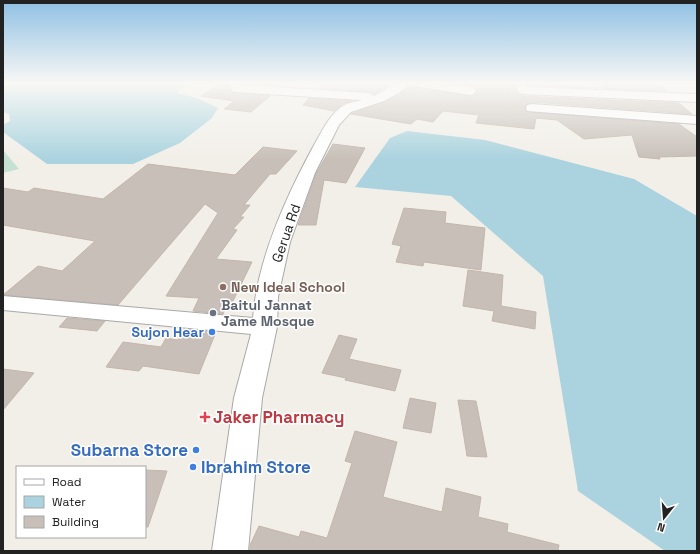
<svg xmlns="http://www.w3.org/2000/svg" width="700" height="554" viewBox="0 0 700 554" font-family="'Space Grotesk',sans-serif">
  <rect width="100%" height="100%" fill="#f2efe9"/>
  <path fill="#c6e0d4" d="M3 150 19 169 3 173Z"/>
  <path fill="#aad3df" d="M3 83H195L178 90 177 93 197 98 218 108 212 118 180 143 133 164H47L3 132V125L10 121 9 114 3 112Z
    M407 131 485 140 634 179 697 216V551H665L578 491 543 276 451 196 355 187 390 138Z"/>
  <path fill="#c7bfb8" stroke="#c4b6ab" d="M222 83H228L232 92 270 96 251 112 224 109 234 101 201 96Z
    M241 83H285L281 86Z
    M324 83H395L374 94 369 92 319 88Z
    M445 83H514L518 94 523 96 679 103 692 114 532 102 527 104 525 108 527 112 679 124 697 137V156L659 157 660 159 639 157 632 135 584 139 557 120 536 118 534 129 476 123 479 115 443 111 433 122 417 119 411 124 351 114 385 102 401 93 409 86 470 96 474 95 477 92 474 87Z
    M526 83H533L598 88 528 86Z
    M621 83H657L667 91 604 89 601 85 623 84Z
    M309 98 352 101 342 104 334 111 303 105Z
    M333 144 365 148 346 183 324 180 316 225H298L316 174Z
    M263 147 297 151 276 174H270L244 205H250L240 217H244L233 229 237 230 216 259 252 262 233 301H229L223 314 193 311 199 298 166 296 218 213 205 204 118 305 3 295 38 266 62 271 95 241 3 225V188L28 192 34 188 103 199 148 164 235 175Z
    M404 208 446 212 445 223 485 228 481 270 424 262 423 266 396 262 401 246 392 244Z
    M468 270 503 275 501 306 536 312 535 329 492 321 494 311 463 306Z
    M67 318 105 321 97 331 59 327Z
    M184 329 216 332 199 374 143 366 139 371 106 367 123 342 161 347 166 338 178 340Z
    M339 335 357 339 349 359 401 370 395 391 345 380 346 378 322 373Z
    M3 369 34 373 3 410Z
    M410 398 436 403 431 433 403 428Z
    M458 400 476 401 487 457 467 456Z
    M355 431 397 442 383 497 442 512 446 488 481 497 478 517 508 524 507 532 559 545 558 551H250V545L259 526 299 537 301 531 327 538 352 463 345 461Z
    M145 470 167 471 148 527H145Z"/>
  <g fill="none" stroke-linecap="round" stroke-linejoin="round">
    <g stroke="#a9a9a9" stroke-width="2">
      <path id="minor" d="M229 83H240L241 85 369 93 374 96 397 83H436L470 87 474 88 476 91 474 94 470 95 414 86 409 84 400 92 384 101 351 112 339 125 315 173 290 242 278 297 277 327 262 398 248 551H212L234 398 251 334 3 310V296L253 318C257 260 286 197 313 147 321 133 328 117 341 107 346 103 355 102 361 100L236 92 232 91Z
        M515 83H525L527 87 697 94V102L523 94 519 93Z
        M532 104 697 116V124L527 111 526 108 527 105Z"/>
    </g>
    <use href="#minor" fill="#fff" fill-rule="evenodd"/>
  </g>
  <linearGradient id="sky" x2="0" y2="1"><stop stop-color="#8fc0e4"/><stop offset="0.52" stop-color="#f9f8f5"/><stop offset="1" stop-color="#f9f8f5" stop-opacity="0"/></linearGradient>
  <rect width="700" height="160" fill="url(#sky)"/>
  <circle fill="#8d6e63" stroke="#fff" stroke-width="1.5" cx="223" cy="287" r="4"/>
  <circle fill="#6b7280" stroke="#fff" stroke-width="1.5" cx="213" cy="313" r="4"/>
  <g fill="#3f7fe0" stroke="#fff" stroke-width="1.5">
    <circle cx="212" cy="332" r="4"/>
    <circle cx="196" cy="450" r="4"/>
    <circle cx="193" cy="467" r="4"/>
  </g>
  <path fill="#e0444e" stroke="#fff" stroke-width="1.5" d="M203 411h4v4h4v4h-4v4h-4v-4h-4v-4h4z"/>
  <g text-anchor="middle" stroke-width="3" stroke-linejoin="round" paint-order="stroke">
    <g font-size="14" fill="#222" stroke="#fff">
      <text transform="translate(286 233) rotate(-71)" y="5">Gerua Rd</text>
    </g>
    <g font-size="14" font-weight="bold" fill="#785e54" stroke="#fff" text-anchor="start">
      <text x="231" y="292">New Ideal School</text>
    </g>
    <g font-size="14" font-weight="bold" fill="#5b616d" stroke="#fff" text-anchor="start">
      <text x="221" y="310">Baitul Jannat<tspan x="221" dy="16">Jame Mosque</tspan></text>
    </g>
    <g font-size="14" font-weight="bold" fill="#366cbe" stroke="#fff" text-anchor="end">
      <text x="204" y="337">Sujon Hear</text>
    </g>
    <g font-size="17" font-weight="bold" fill="#be3a42" stroke="#fff" text-anchor="start">
      <text x="213" y="423">Jaker Pharmacy</text>
    </g>
    <g font-size="17" font-weight="bold" fill="#366cbe" stroke="#fff" text-anchor="end">
      <text x="188" y="456">Subarna Store</text>
      <text x="201" y="473" text-anchor="start">Ibrahim Store</text>
    </g>
  </g>
  <rect width="700" height="554" fill="none" stroke="#222222" stroke-width="8"/>
  <rect x="16" y="466" width="130" height="72" fill="#ffffff" stroke="#a7a7a7"/>
  <rect x="24" y="479" width="20" height="6" fill="#ffffff" stroke="#a7a7a7"/>
  <text x="52" y="486" font-size="12" fill="#222222">Road</text>
  <rect x="24" y="496" width="20" height="12" fill="#aad3df" stroke="#a7a7a7"/>
  <text x="52" y="506" font-size="12" fill="#222222">Water</text>
  <rect x="24" y="516" width="20" height="12" fill="#c7bfb8" stroke="#a7a7a7"/>
  <text x="52" y="526" font-size="12" fill="#222222">Building</text>
  <g transform="translate(664 518) rotate(197)" stroke="#ffffff" stroke-width="3" paint-order="stroke">
  <path d="M0-3L7 15L0 10L-7 15Z" fill="#222222"/>
  <text y="-6" font-size="11" font-weight="bold" text-anchor="middle" fill="#222222">N</text>
  </g>
</svg>
